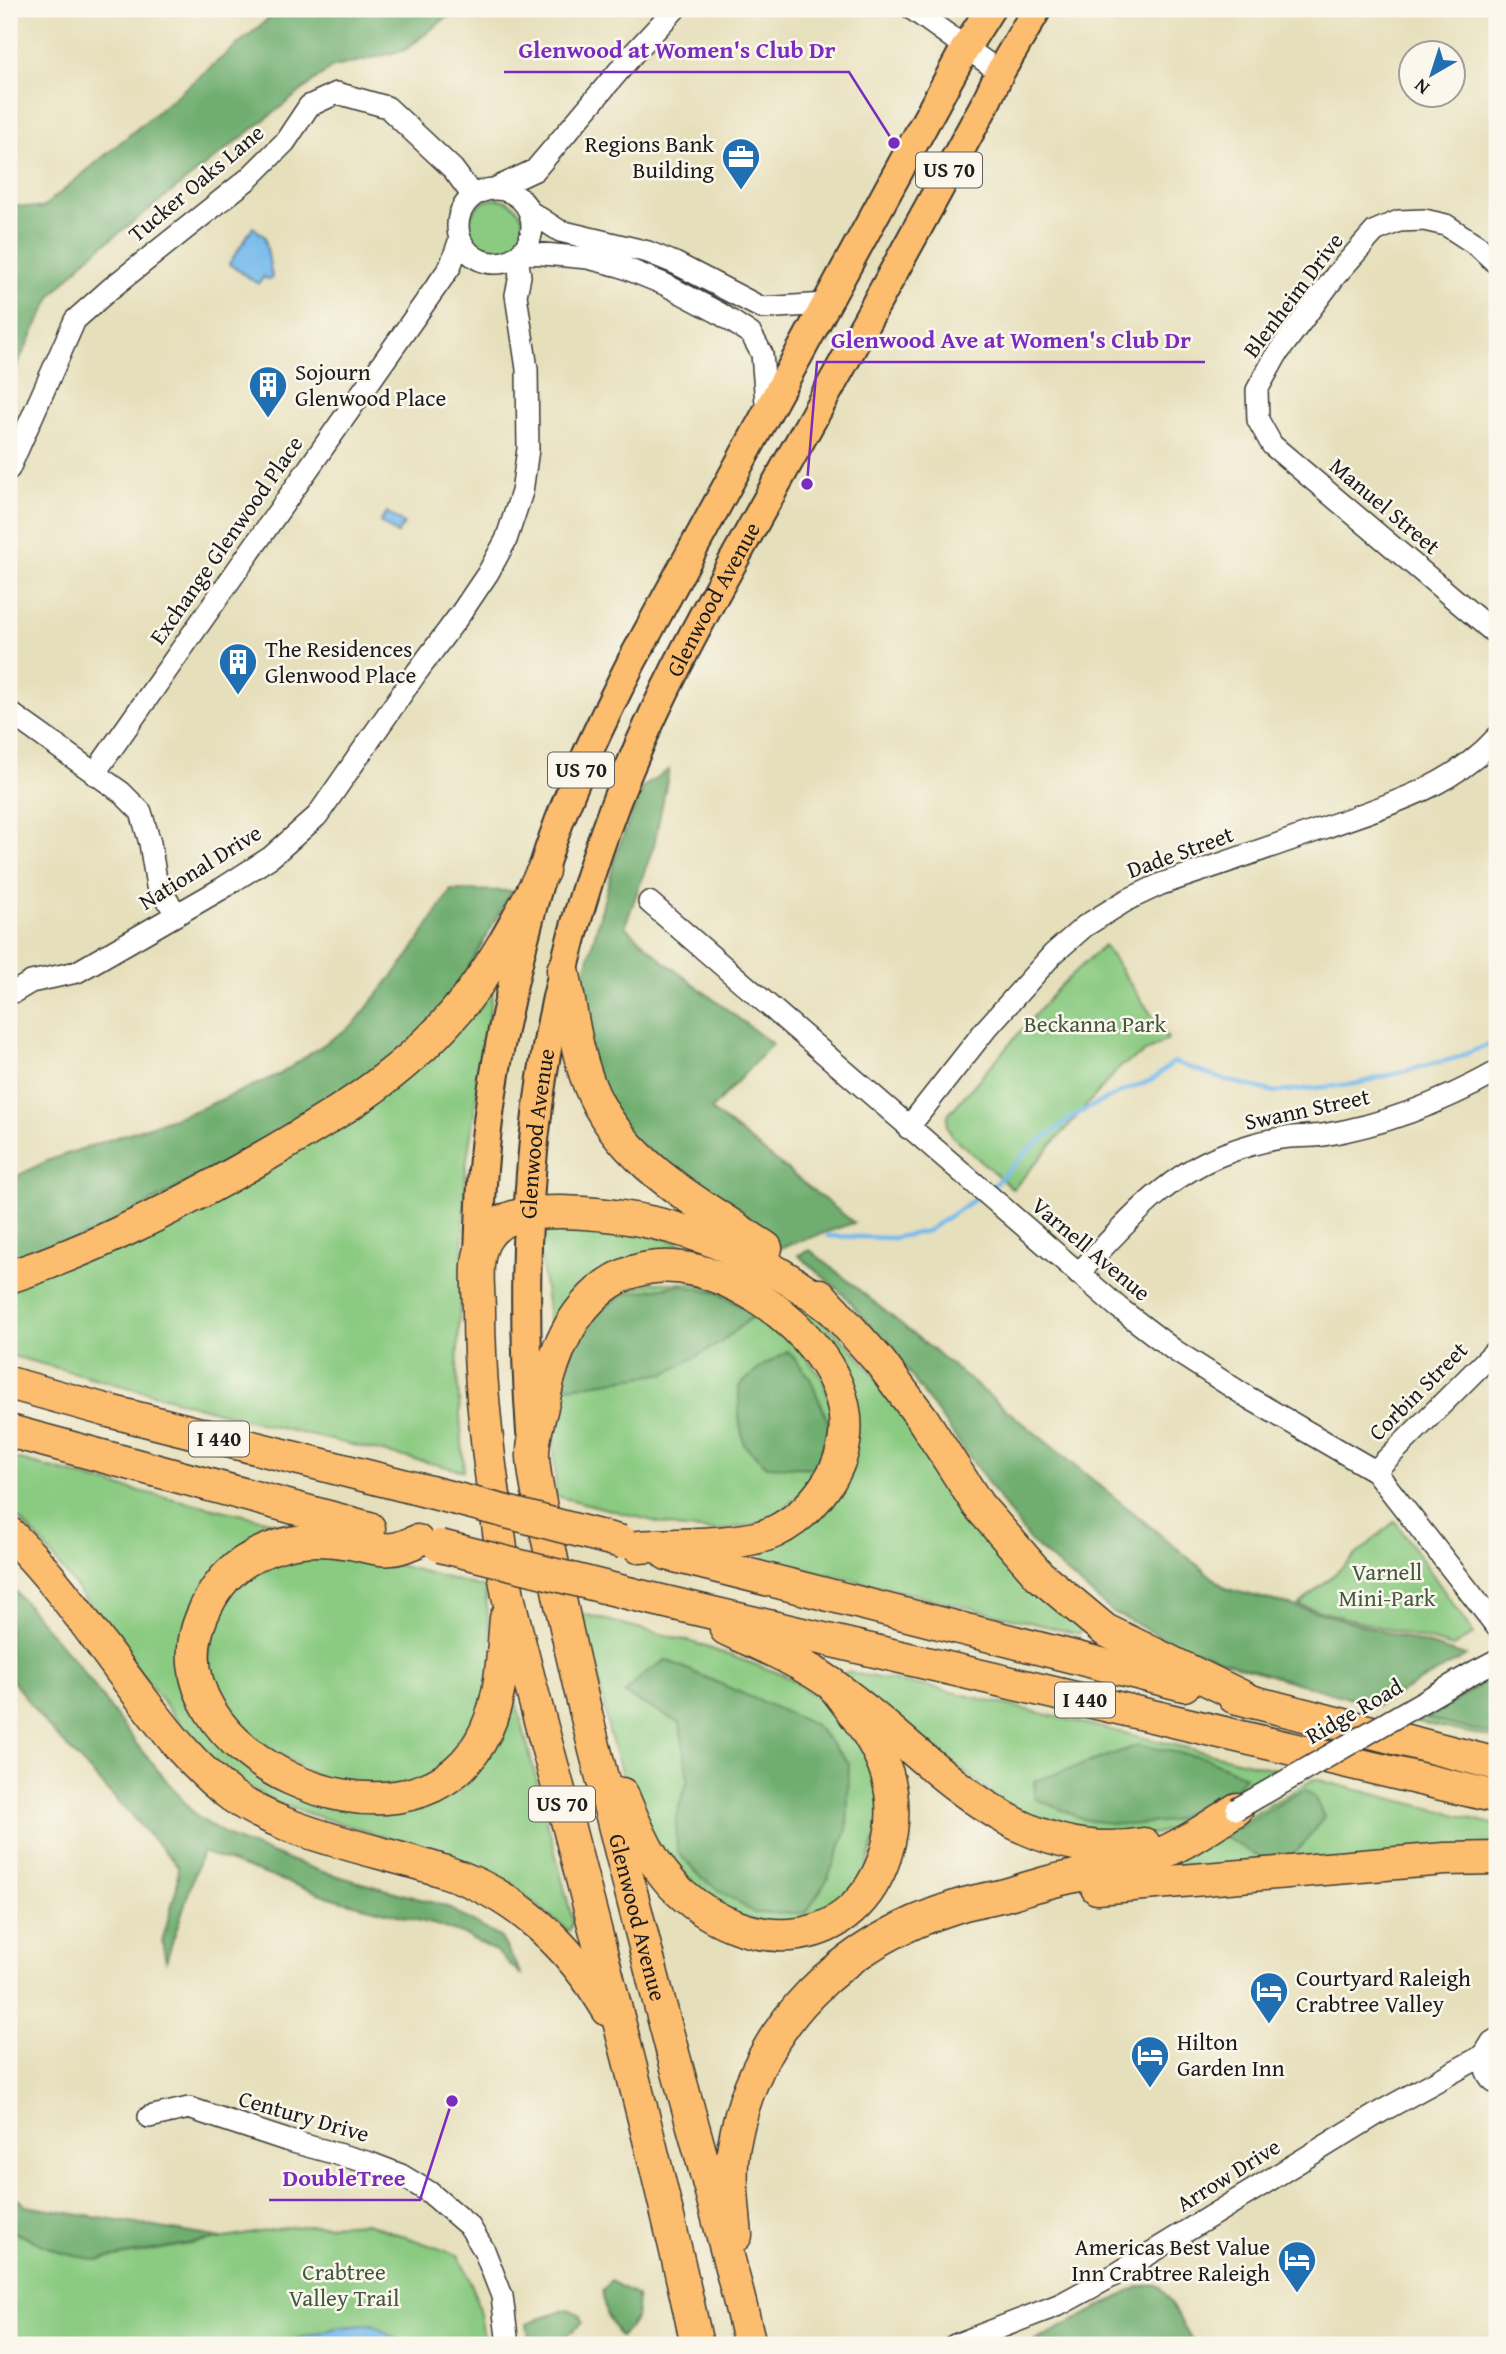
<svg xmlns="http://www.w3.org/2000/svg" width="1506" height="2354" viewBox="0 0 1506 2354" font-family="'Gentium Book Plus',serif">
  <rect width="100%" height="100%" fill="#fbf7ec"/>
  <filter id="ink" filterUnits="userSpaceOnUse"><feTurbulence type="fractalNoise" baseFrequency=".0143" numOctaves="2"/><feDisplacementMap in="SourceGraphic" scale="14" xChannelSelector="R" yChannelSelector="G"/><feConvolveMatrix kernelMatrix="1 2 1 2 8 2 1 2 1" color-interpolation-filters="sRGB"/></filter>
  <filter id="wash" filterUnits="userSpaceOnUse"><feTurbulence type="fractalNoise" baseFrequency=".00686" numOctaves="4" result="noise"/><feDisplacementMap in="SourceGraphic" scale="28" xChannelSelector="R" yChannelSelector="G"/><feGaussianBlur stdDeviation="1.57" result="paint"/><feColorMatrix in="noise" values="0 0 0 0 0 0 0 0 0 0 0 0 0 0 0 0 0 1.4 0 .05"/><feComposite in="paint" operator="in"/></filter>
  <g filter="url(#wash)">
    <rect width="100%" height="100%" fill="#e6dfbb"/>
    <path fill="#8aca81" stroke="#53734e" stroke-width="2" d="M468 227a28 28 0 1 1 56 0a28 28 0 1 1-56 0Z
      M1104 945 1168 1039 1120 1067 1013 1189 952 1136 947 1126 948 1115 1059 987Z
      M488 988 493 990 466 1166 457 1372 464 1471 271 1426 9 1355V1285Z
      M563 1229C582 1229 602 1229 622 1231 715 1241 817 1301 874 1375 915 1428 947 1489 988 1542 1014 1575 1050 1602 1081 1630L1079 1634 764 1559 761 1545 835 1492 829 1354 659 1261 551 1332 537 1230Z
      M652 1283H692L723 1292 790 1336 824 1381 833 1415 827 1467 772 1521 718 1531 684 1529 556 1496 553 1419 575 1333 621 1292Z
      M9 1457 121 1487 287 1525 286 1530 185 1635 245 1762 410 1807 513 1689 573 1922 569 1931 509 1883 442 1855 275 1803 222 1770 183 1728 42 1543 9 1509Z
      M1395 1521 1474 1634 1453 1647 1299 1605Z
      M342 1550 485 1588 493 1663 483 1719 463 1751 412 1787 332 1785 230 1725 205 1667 222 1597 262 1562Z
      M583 1614 692 1642 784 1675 820 1699 850 1730 874 1768 882 1815 862 1884 799 1927 725 1915 671 1870 627 1792 609 1731 598 1676 584 1631Z
      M1497 1671V1739L1414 1721 1457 1698Z
      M846 1672 939 1689 1275 1769 1227 1801 1182 1826 1157 1833 1126 1840 1034 1826 842 1678Z
      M1314 1779 1497 1825V1850L1185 1874 1166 1866Z
      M366 2223 458 2255C474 2284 482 2312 484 2345H9V2230L62 2253 97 2260 289 2227Z"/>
    <path fill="#6fae6f" stroke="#466546" stroke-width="2" d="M280 9H457L405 50 331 68 88 257 53 294 9 380V205L42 208Z
      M669 770 654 845 625 926 662 960 772 1044 711 1110 854 1223 780 1248 623 1131 586 1060 582 983 617 851 643 787Z
      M451 890 512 891 449 1003 397 1056 322 1111 91 1234 9 1264V1180L49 1160 197 1110 280 1074 354 1024 408 957Z
      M810 1250 1227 1589 1325 1614 1466 1656 1376 1706 1242 1667 1167 1640 1111 1611 1029 1540 901 1362 843 1294 798 1255Z
      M681 1285 719 1294 755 1315 720 1343 667 1373 570 1387 560 1382 579 1335 597 1314 624 1294Z
      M788 1351 809 1376 830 1426 817 1468 767 1466 744 1445 739 1418V1386L761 1367Z
      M9 1584 80 1667 141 1750 196 1816 235 1840 323 1872 445 1906 501 1938 522 1976 496 1951 467 1936 436 1925 335 1899 202 1852 166 1961 162 1942 177 1886 178 1866 44 1722 9 1676Z
      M666 1660 815 1725 849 1763 847 1831 827 1880 806 1913H754L704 1880 677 1852 676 1817 688 1779 680 1723 624 1694 645 1673Z
      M1497 1675V1735L1426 1719Z
      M1139 1745 1205 1758 1245 1776 1235 1790 1170 1821 1127 1825 1086 1820 1034 1798 1035 1781Z
      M1305 1789 1315 1798 1324 1817C1317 1826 1300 1851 1291 1856 1268 1867 1242 1848 1224 1836Z
      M9 2192 26 2206 222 2238 97 2260 62 2253 9 2230Z
      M611 2281 637 2296C639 2317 636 2322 620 2337L608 2317 602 2291Z
      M1153 2284 1161 2287 1195 2345H1028L1138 2287Z
      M568 2309 579 2314 582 2323 555 2345H530L527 2323Z"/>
    <path fill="#75baec" stroke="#486b84" stroke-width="2" d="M253 227 265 237 272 277 270 280 264 277 258 284 229 264Z
      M387 512 404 524 397 534 380 522Z
      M372 2324 405 2345H274L336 2328Z"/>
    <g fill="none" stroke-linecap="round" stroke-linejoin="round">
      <path stroke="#75baec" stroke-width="4.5" d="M991 1188 1028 1150 1075 1115 1125 1090 1152 1080 1174 1062 1222 1079 1275 1092 1355 1084 1456 1058 1497 1041
        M828 1236 893 1238 927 1231 981 1195"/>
    </g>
  </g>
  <g filter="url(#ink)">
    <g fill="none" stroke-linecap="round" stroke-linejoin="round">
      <g stroke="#3a3934" stroke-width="24">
        <path id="minor" d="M912 9 1000 72
          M494 189 535 170 634 53 675 9
          M458 226a37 37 0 1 1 74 0a37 37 0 1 1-74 0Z
          M529 211 560 231 648 252 675 263 762 308 826 304
          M521 252 588 258 620 266 664 284 719 313 751 334 762 354 767 415
          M1497 264 1478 246 1446 225 1424 220 1399 221 1375 231 1336 275 1277 354 1257 390 1258 420 1272 445 1497 635
          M9 469 75 320 110 289 248 179 285 142 309 106 337 93 387 107 453 169 473 196
          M9 712 121 792 141 812 150 843 157 886 177 914
          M94 774 450 267 460 239
          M649 902 1119 1308 1174 1350 1249 1398 1375 1471 1497 1627
          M9 993 14 992 31 982 77 972 221 889 271 857 317 816 417 672 461 613 488 573 506 540 522 492 528 449 527 369 516 295 520 276 517 256
          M908 1128 986 1029 1053 954 1085 926 1127 900 1161 884C1216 866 1270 847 1324 828 1388 804 1450 789 1497 737
          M1078 1274C1121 1229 1164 1176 1224 1154 1242 1147 1263 1141 1281 1138 1295 1136 1309 1137 1323 1135 1384 1125 1443 1102 1497 1072
          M1375 1471 1497 1349
          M1476 1671 1497 1660
          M1484 2055C1485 2067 1486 2077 1497 2083
          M149 2117 189 2108 286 2140 370 2163 401 2175 429 2192 470 2227 484 2250 502 2296 508 2345
          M955 2345 1061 2304 1118 2273 1382 2111 1484 2055 1492 2042 1497 2039"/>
      </g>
      <g stroke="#3a3934" stroke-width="32">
        <g id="major">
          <path d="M479 1254C480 1226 481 1197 483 1169 491 1069 514 969 542 872 564 799 598 729 632 661L966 47 990 9"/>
          <path id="s1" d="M531 1432C520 1277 526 1119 564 968 586 880 616 792 655 711 696 624 745 541 791 457 857 340 921 222 985 104L1000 72 1037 9"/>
        </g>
      </g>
      <g stroke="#3a3934" stroke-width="35">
        <g id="highway">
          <path d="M563 970C571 1007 575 1048 589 1084 619 1163 700 1203 766 1248"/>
          <path d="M9 1277C97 1248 178 1206 258 1160 329 1119 399 1078 453 1015 490 973 517 921 543 871"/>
          <path d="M820 1295 880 1362 922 1418 978 1505 1039 1575 1105 1630 1253 1702"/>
          <path d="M9 1383 109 1411 430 1492"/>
          <path d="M9 1431 369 1528"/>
          <path d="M9 1533C58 1581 97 1640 138 1694 166 1731 194 1768 232 1796 265 1819 305 1832 344 1843 378 1853 413 1861 446 1872 517 1895 571 1947 608 2010"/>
          <path d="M417 1541C409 1544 400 1549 392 1549 379 1551 363 1545 350 1543 311 1536 277 1541 244 1562 224 1575 211 1594 202 1616 144 1750 404 1874 480 1742 502 1705 502 1660 506 1618"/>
          <path id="s2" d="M639 1547C674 1544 744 1546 774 1532 795 1522 812 1506 825 1487 885 1403 801 1313 725 1280 623 1237 563 1304 544 1398 540 1417 532 1438 533 1457 535 1488 544 1519 550 1550 563 1617 578 1683 595 1750 619 1843 642 1938 667 2031 695 2136 726 2240 750 2345"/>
          <path d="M667 1554 1184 1685"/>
          <path d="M632 1594 1497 1797"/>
          <path d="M726 1629C762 1646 798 1660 830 1683 928 1751 1010 1868 1144 1844"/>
          <path d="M1234 1697 1497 1764"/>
          <path d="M622 1794C637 1829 652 1867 681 1893 751 1956 855 1953 886 1853 894 1827 895 1801 887 1774 877 1740 853 1712 832 1684"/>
          <path d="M1097 1888 1445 1859 1497 1858"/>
          <path d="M736 2235C733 2205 729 2174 734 2145 756 2022 843 1942 958 1906 973 1901 989 1899 1005 1895 1025 1889 1046 1882 1066 1878 1091 1872 1115 1869 1139 1862 1175 1851 1206 1829 1237 1809"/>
          <path d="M697 2345C660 2172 613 2000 569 1828 549 1752 527 1676 509 1600 503 1573 501 1544 497 1517 487 1449 479 1381 479 1312 479 1289 473 1258 486 1238 502 1212 534 1212 561 1212 668 1214 751 1248 835 1311"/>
        </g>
      </g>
      <use href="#minor" stroke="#fff" stroke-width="21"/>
      <use href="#major" stroke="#fcbd6e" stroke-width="28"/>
      <use href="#highway" stroke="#fcbd6e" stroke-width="32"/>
      <g stroke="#3a3934" stroke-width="24" stroke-linecap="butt">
        <path id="minor-bridge" d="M1237 1809 1476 1671"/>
      </g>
      <g stroke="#3a3934" stroke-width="35" stroke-linecap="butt">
        <path id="highway-bridge" d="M430 1492 622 1542
          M440 1546 632 1594"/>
      </g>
      <use href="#minor-bridge" stroke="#fff" stroke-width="21"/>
      <use href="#highway-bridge" stroke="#fcbd6e" stroke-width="32"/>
    </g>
  </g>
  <defs>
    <g id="office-pin" transform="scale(2.0125)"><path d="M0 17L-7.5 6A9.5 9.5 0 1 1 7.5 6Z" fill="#1f6fb2" stroke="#fbf7ec"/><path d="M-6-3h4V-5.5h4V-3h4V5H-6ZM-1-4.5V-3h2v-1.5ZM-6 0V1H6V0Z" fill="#fff"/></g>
    <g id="building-pin" transform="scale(2.0125)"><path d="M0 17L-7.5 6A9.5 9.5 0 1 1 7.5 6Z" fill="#1f6fb2" stroke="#fbf7ec"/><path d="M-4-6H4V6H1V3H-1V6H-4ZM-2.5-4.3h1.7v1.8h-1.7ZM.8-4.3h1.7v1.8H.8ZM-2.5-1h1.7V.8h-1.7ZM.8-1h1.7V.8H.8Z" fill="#fff"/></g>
    <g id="hotel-pin" transform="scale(2.0125)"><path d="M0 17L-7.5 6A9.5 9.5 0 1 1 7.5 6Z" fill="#1f6fb2" stroke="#fbf7ec"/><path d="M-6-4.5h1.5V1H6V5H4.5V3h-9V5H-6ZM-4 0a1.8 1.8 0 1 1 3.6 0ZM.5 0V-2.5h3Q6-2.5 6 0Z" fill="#fff"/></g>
  </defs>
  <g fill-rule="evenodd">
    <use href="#office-pin" x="741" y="157"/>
    <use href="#building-pin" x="268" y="385"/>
    <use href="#building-pin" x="238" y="662"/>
    <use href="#hotel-pin" x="1269" y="1991"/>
    <use href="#hotel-pin" x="1150" y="2055"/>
    <use href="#hotel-pin" x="1297" y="2260"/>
  </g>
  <g text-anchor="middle" stroke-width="5" stroke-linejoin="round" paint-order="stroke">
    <g fill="#fbf7ec" stroke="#5f5e5a" stroke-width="2">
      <rect x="916" y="152.5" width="66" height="35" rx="5"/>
      <rect x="548" y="752.5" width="66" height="35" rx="5"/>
      <rect x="189" y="1421.5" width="60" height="35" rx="5"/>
      <rect x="1055" y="1682.5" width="60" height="35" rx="5"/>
      <rect x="529" y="1786.5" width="66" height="35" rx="5"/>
    </g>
    <g font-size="21" font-weight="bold" fill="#1c1c1c">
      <text x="949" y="177">US 70</text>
      <text x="581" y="777">US 70</text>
      <text x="219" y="1446">I 440</text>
      <text x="1085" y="1707">I 440</text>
      <text x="562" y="1811">US 70</text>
    </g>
    <g font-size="23" fill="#1c1c1c" stroke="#fbf7ec" text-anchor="start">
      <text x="714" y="152" text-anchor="end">Regions Bank<tspan x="714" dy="26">Building</tspan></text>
      <text x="295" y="380">Sojourn<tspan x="295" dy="26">Glenwood Place</tspan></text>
      <text x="265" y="657">The Residences<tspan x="265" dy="26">Glenwood Place</tspan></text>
      <text x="1296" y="1986">Courtyard Raleigh<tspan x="1296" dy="26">Crabtree Valley</tspan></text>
      <text x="1177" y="2050">Hilton<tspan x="1177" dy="26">Garden Inn</tspan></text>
      <text x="1270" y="2255" text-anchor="end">Americas Best Value<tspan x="1270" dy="26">Inn Crabtree Raleigh</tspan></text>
    </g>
    <g font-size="23" fill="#1c1c1c" stroke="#fbf7ec">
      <text transform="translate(196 183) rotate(-40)" y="8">Tucker Oaks Lane</text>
      <text transform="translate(1293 295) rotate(-53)" y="8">Blenheim Drive</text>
      <text transform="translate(1385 506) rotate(40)" y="8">Manuel Street</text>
      <text transform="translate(226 540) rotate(-55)" y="8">Exchange Glenwood Place</text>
      <text dy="8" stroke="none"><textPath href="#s1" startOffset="866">Glenwood Avenue</textPath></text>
      <text transform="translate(1180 852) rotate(-20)" y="8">Dade Street</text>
      <text transform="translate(200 867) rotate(-32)" y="8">National Drive</text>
      <text transform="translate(1307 1109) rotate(-12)" y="8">Swann Street</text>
      <text dy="8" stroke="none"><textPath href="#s1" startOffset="299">Glenwood Avenue</textPath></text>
      <text transform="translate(1091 1249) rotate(40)" y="8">Varnell Avenue</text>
      <text transform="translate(1418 1391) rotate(-45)" y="8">Corbin Street</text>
      <text transform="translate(1354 1711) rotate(-30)" y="8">Ridge Road</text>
      <text dy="8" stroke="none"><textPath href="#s2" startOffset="1258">Glenwood Avenue</textPath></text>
      <text transform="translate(304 2116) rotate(16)" y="8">Century Drive</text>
      <text transform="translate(1228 2175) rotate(-32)" y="8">Arrow Drive</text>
    </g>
    <g font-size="23" fill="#42593f" stroke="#fbf7ec">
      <text x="1095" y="1032">Beckanna Park</text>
      <text x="1387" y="1580">Varnell<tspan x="1387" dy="26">Mini-Park</tspan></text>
      <text x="344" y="2280">Crabtree<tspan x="344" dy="26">Valley Trail</tspan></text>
    </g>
  </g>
  <path fill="none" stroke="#7b2cbf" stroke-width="2.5" d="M894 143L849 72H504M807 484L817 362H1205M452 2101L420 2200H269"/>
  <g fill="#7b2cbf" stroke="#fbf7ec" stroke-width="2.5">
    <circle cx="894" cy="143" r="7"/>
    <circle cx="807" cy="484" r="7"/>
    <circle cx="452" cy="2101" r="7"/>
  </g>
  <g font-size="24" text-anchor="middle" font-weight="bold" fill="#7b2cbf" stroke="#fbf7ec" stroke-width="5" stroke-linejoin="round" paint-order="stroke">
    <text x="677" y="58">Glenwood at Women's Club Dr</text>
    <text x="1011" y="348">Glenwood Ave at Women's Club Dr</text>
    <text x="344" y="2186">DoubleTree</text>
  </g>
  <rect width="1506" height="2354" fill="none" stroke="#fbf7ec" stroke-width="35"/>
  <g transform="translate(1432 74) rotate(219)"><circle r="33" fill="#fbf7ec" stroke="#a29f99" stroke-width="2"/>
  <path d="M0-5L12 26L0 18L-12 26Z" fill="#1f6fb2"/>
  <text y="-10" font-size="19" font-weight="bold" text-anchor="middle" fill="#1c1c1c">N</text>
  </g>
</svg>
